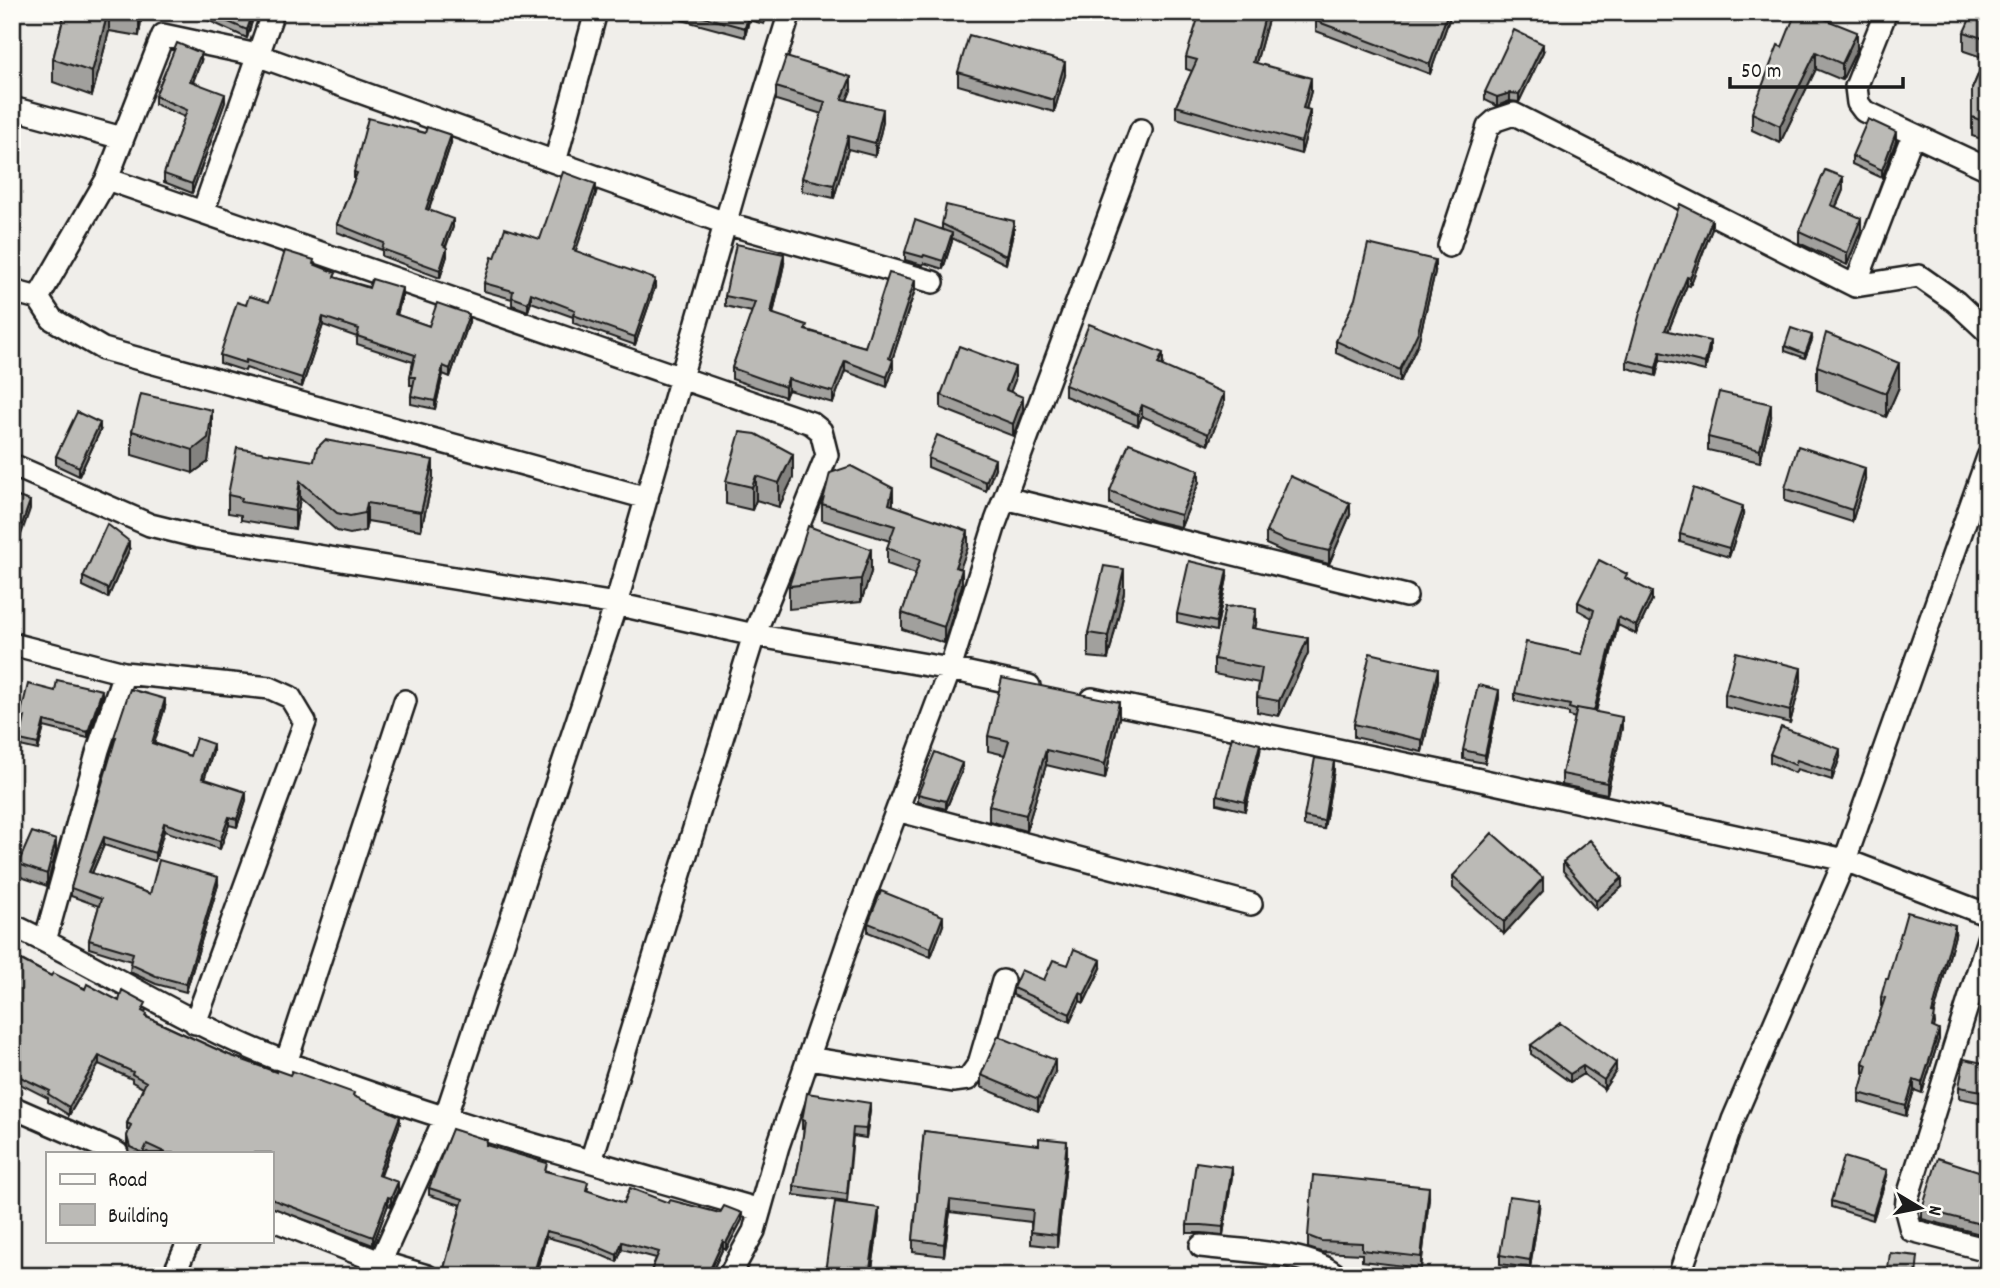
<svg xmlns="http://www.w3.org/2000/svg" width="2000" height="1288" viewBox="0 0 2000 1288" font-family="Dekko,sans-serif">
  <rect width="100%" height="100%" fill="#f0eeea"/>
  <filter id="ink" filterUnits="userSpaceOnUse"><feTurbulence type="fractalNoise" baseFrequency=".0143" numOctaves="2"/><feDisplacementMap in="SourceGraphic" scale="14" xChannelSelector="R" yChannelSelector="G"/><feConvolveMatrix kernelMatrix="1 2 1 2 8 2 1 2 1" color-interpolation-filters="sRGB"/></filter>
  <g filter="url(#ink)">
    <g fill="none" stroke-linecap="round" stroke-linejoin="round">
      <g stroke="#1c1c1c" stroke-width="26">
        <path id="street" d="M1886 12 1856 87 1858 103 1864 111 1988 169
          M12 108 122 138
          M555 162 596 12
          M107 179 811 423 821 431 827 455 754 635 591 1161
          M203 212 273 12
          M1449 246 1488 127 1496 120 1514 114 1855 286 1919 276 1956 302 1988 332
          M1855 286 1913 134
          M12 291 38 298
          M12 465 150 525 199 537 616 604 754 635 950 669 1029 686
          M647 498 103 349 52 319 38 298 107 179 163 35 257 55 725 223 933 282
          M1005 498 1406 596
          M12 644 124 673 270 688 290 697 305 722 195 1023
          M1092 699 1439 771 1845 860 1988 915
          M897 810 1251 904
          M12 925C105 969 191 1027 288 1063 441 1122 602 1164 760 1210
          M1988 939 1907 1199 1906 1211 1911 1230 1988 1250
          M45 941 98 750 124 673
          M808 1058 953 1081 968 1079 979 1064 1003 981
          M286 1063 405 701
          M12 1107 117 1153
          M271 1219 380 1262 427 1276
          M1201 1246C1238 1251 1310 1251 1337 1276
          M173 1276 189 1241
          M374 1276 445 1118 616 604 738 179 790 12
          M729 1276 754 1231 778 1146 856 919 950 669 996 521 1141 130
          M1679 1276 1733 1120 1845 860 1988 457"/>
      </g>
      <use href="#street" stroke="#fdfcf7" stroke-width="21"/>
    </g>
    <path fill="#a1a09d" stroke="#1c1c1c" stroke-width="2" d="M65 12H142L139 36 109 31 92 96 53 82V59Z
      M190 12H255L247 38Z
      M673 12H767L764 24 749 20 745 37 682 20V15Z
      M1269 12V16L1256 63 1311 91 1306 109 1310 122 1301 154 1176 118V106L1192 71 1186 69V57Z
      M1318 12H1455L1453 15 1451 14 1430 74 1316 31V21Z
      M1857 12H1870L1868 17Z
      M1988 12V141L1972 136V89L1985 58 1964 51V32Z
      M1782 47 1857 49 1842 80 1816 69 1780 143 1752 130V113Z
      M1543 52 1519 102 1510 101 1497 106 1485 100V92Z
      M201 61 193 82 225 102 192 193 164 182V174L185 117 155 104V96Z
      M958 72 1065 75 1054 112 958 85Z
      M776 87 851 90 847 100 883 122 875 156 848 149 834 198 802 191V178L822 114 776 100Z
      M1896 141 1882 178 1852 164V156Z
      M451 143 429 210 453 227 446 247 447 256 440 278 382 256V250L337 232V224L354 180V172Z
      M1843 190 1836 207 1861 230 1847 265 1799 243V231Z
      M596 193 575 251 655 287 635 345 573 323V317L531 302 528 311 512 305V299L484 291V283L495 258 540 239Z
      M942 224 1014 229 1006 264 952 238V241L943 269 924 263 923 265 905 260V252L942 229Z
      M1712 229 1690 286 1687 285 1668 331 1710 350 1705 371 1660 360 1656 376 1627 368V360Z
      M784 264 773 314 807 330 865 347 915 290 892 360 893 370 887 387 845 371 833 403 788 390 785 397 732 379V368L752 312 725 306V296Z
      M314 265 336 278 402 296 397 315 429 326 469 322 450 377 443 374 435 409 411 404V396L413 385H410V377L413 362 357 344V337L323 325 302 387 246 368 245 371 220 363V355L246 305 269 302Z
      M1435 272 1418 344 1400 382 1336 353V341Z
      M1812 340 1805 358 1785 351V346Z
      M1163 364 1162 366 1224 404 1208 445 1142 416 1138 426 1065 396V385Z
      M1817 366 1899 387 1886 417 1817 390Z
      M1015 380 1010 392 1023 410 1013 436 941 408V395Z
      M1771 417 1760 462 1708 450V437Z
      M100 431 79 476 56 465V456Z
      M132 431 212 433 208 462 193 473 132 455Z
      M793 454V478L779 507 756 500 752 510 726 504V481Z
      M928 458 995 468 986 491 928 467Z
      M314 461 433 478 421 530 367 521 365 531 350 534 337 531 300 498 295 529 241 520V515L228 513V495Z
      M1865 480 1852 522 1785 501V488Z
      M1199 482 1181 527 1154 521 1110 504V491Z
      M822 504 892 505 968 547 960 568 962 585 944 643 902 629V613L916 574 887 564V548L890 541 822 520Z
      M1350 515 1329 564 1286 553 1266 544V532Z
      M1743 515 1729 557 1680 542V534Z
      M129 550 108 598 83 586V577Z
      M871 572 861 602 789 609V586Z
      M1227 578 1216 631 1177 622V614Z
      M1627 579 1652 600 1636 634 1618 625 1596 712 1622 728 1607 794 1562 785V774L1575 718 1569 716V713L1515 701V693L1582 654 1592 618 1578 610V602Z
      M1124 592 1108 659 1088 657V633Z
      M1256 624 1255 629 1308 653 1279 716 1257 712V697L1259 683 1214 674V659Z
      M1438 681 1422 752 1354 737V724Z
      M1801 681 1790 723 1725 707V694Z
      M55 691 102 696 88 738 44 727 38 750 20 746V740L24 724H20V717Z
      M1499 698 1485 763 1463 759V750Z
      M165 707 154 743 190 756 213 752 204 779 246 800 237 827 229 825 220 849 164 831 155 861 104 845 92 873 150 894 218 885 186 992 156 984 130 972 131 961 89 948V940L99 906 71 896V888L114 745V737Z
      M1119 718 1105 779 1046 765 1026 831 989 821V806L1005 755 988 751V736Z
      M1260 752 1245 811 1217 804V795Z
      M1770 754 1840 757 1832 780 1797 769 1795 773 1770 762Z
      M1334 770 1324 829 1304 826V817Z
      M962 771 946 809 918 802V794Z
      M56 852 47 886 18 876V864Z
      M1563 862 1622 887 1596 909 1563 871Z
      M1453 876 1543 891 1504 934 1453 888Z
      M868 923 943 925 931 957 868 932Z
      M1955 935 1934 1013 1935 1024 1934 1028 1939 1039 1922 1093 1914 1090 1906 1116 1859 1102V1093L1865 1074 1863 1073V1063L1882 1007 1881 1006V997Z
      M12 943 20 954 18 958 51 976 146 1010 145 1013 147 1017 229 1055 276 1072 354 1097 400 1123 381 1176 398 1190 391 1206 388 1205 373 1245 271 1207V1153H149L147 1152 146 1153H129L127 1144V1136L129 1131 127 1130V1123L143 1088 132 1082V1079L99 1064 69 1115 48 1102V1098L12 1080Z
      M1068 965 1101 968 1084 1003 1080 1001 1070 1022 1013 995V988L1044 980Z
      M1531 1045 1616 1071 1604 1089 1583 1074 1570 1082 1531 1054Z
      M1988 1064V1104L1959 1098V1087Z
      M1055 1072 1038 1111 981 1087V1075Z
      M870 1111 866 1138 853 1136 847 1202 794 1195V1186L800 1157 804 1129H802V1120Z
      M924 1131 1067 1153 1057 1247 1031 1244V1222L950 1212 944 1256 913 1252V1240Z
      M487 1145 588 1188 587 1191 624 1203H669L742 1220 726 1250 723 1248 710 1276H649L656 1258 622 1249 617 1262 582 1247 546 1237 535 1276H442L461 1205 429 1195V1188Z
      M1988 1174V1236L1922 1219V1209Z
      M1232 1176 1223 1235 1202 1233H1187V1225Z
      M1887 1176 1873 1220 1831 1207V1201Z
      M1429 1198 1421 1268 1362 1261V1254L1321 1252 1308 1248V1236Z
      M1539 1209 1530 1268 1500 1264V1255Z
      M879 1220 871 1276H825V1272Z"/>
    <path fill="#83827f" stroke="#1c1c1c" stroke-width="2" d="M108 12H109V31L92 96V72Z
      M139 12H142L139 36Z
      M253 12H255L247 38V30Z
      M749 12V20L745 37V28Z
      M765 12H767L764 24V16Z
      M1266 12H1269V16L1253 74V62Z
      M1448 12H1451V14L1430 74V64Z
      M1857 32V49L1842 80V64Z
      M1543 44V52L1519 102V94Z
      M1816 52V69L1780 143V126Z
      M201 53V61L190 89V81Z
      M1065 62V75L1054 112V100Z
      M851 77V90L842 112V99Z
      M1311 78V91L1303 121V108Z
      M1510 93V101L1497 106V97Z
      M225 94V102L192 193V184Z
      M883 109V122L875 156V143Z
      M1310 110V122L1301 154V142Z
      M1896 132V141L1882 178V170Z
      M451 135V143L426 217V209Z
      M848 136V149L834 198V185Z
      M1843 177V190L1831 218V205Z
      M596 184V193L573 259V250Z
      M1861 218V230L1847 265V253Z
      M453 219V227L443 253V245Z
      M1712 220V229L1690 286V278Z
      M1014 221V229L1006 264V256Z
      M952 233V241L943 269V261Z
      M447 248V256L440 278V270Z
      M784 254V264L771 323V313Z
      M1435 260V272L1418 344 1400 382V370Z
      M1687 277V285L1665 339V330Z
      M655 279V287L635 345V337Z
      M915 280V290L889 369V358Z
      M402 288V296L395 322V314Z
      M531 293V302L528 311V303Z
      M469 314V322L450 377V369Z
      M323 317V325L302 387V378Z
      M1812 335V340L1805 358V354Z
      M1710 341V350L1705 371V363Z
      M1660 352V360L1656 376V368Z
      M1163 353V364L1158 375V364Z
      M893 360V370L887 387V377Z
      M845 361V371L833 403V392Z
      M1899 363V387L1886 417V393Z
      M443 366V374L435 409V401Z
      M1015 367V380L1006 403V390Z
      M788 379V390L785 397V387Z
      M1224 393V404L1208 445V434Z
      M1023 397V410L1013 436V424Z
      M1771 404V417L1760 462V450Z
      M1142 405V416L1138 426V415Z
      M212 410V433L208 462 193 473V450Z
      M100 423V431L79 476V467Z
      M793 454V478L779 507V483Z
      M995 459V468L986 491V482Z
      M433 460V478L421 530V512Z
      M1865 468V480L1852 522V510Z
      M1199 470V482L1181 527V515Z
      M756 476V500L752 510V487Z
      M300 481V498L295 529V511Z
      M893 488V504L889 520V504Z
      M30 501V509L12 561V553Z
      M367 503V521L365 531V513Z
      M1350 503V515L1329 564V551Z
      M1743 506V515L1729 557V548Z
      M968 531V547L955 583V567Z
      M129 541V550L108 598V589Z
      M871 549V572L861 602V579Z
      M962 569V585L944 643V627Z
      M1124 569V592L1108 659V636Z
      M1227 570V578L1216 631V622Z
      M1652 592V600L1636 634V626Z
      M1256 609V624L1252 643V628Z
      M1618 617V625L1593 722V714Z
      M1308 638V653L1279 716V701Z
      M1801 668V681L1790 723V711Z
      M1438 669V681L1422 752V740Z
      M102 690V696L88 738V732Z
      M1499 690V698L1485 763V755Z
      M165 699V707L152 751V743Z
      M1119 702V718L1105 779V764Z
      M1622 717V728L1607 794V783Z
      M44 721V727L38 750V744Z
      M213 744V752L202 786V778Z
      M1260 744V752L1245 811V802Z
      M1840 749V757L1832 780V772Z
      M1046 750V765L1026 831V815Z
      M1334 761V770L1324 829V821Z
      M962 763V771L946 809V801Z
      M246 792V800L237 827V819Z
      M229 817V825L220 849V841Z
      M164 823V831L155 861V853Z
      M104 837V845L89 880V872Z
      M56 840V852L47 886V874Z
      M218 877V885L186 992V984Z
      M1543 878V891L1504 934V922Z
      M1622 878V887L1596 909V901Z
      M943 916V925L931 957V948Z
      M1955 925V935L1932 1022V1013L1936 995Z
      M20 946V954L15 965V957Z
      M1101 960V968L1084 1003V995Z
      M1080 993V1001L1070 1022V1014Z
      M1939 1030V1039L1922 1093V1083Z
      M99 1056V1064L69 1115V1107Z
      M1055 1060V1072L1038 1111V1099Z
      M1616 1063V1071L1604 1089V1080Z
      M1583 1066V1074L1570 1082V1074Z
      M1914 1080V1090L1906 1116V1106Z
      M870 1103V1111L866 1138V1129Z
      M400 1116V1123L378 1182V1175Z
      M1067 1141V1153L1057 1247V1235Z
      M1232 1167V1176L1223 1235V1227Z
      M1887 1170V1176L1873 1220V1214Z
      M398 1182V1190L391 1206V1198Z
      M1429 1187V1198L1421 1268V1257Z
      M388 1197V1205L373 1245V1237Z
      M950 1200V1212L944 1256V1244Z
      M1539 1200V1209L1530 1268V1260Z
      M879 1208V1220L871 1276H869Z
      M742 1213V1220L726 1250V1243Z
      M546 1231V1237L535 1276H533Z
      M723 1241V1248L710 1276H707Z
      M622 1242V1249L617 1262V1255Z"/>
    <path fill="#bbbab6" stroke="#1c1c1c" stroke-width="2" d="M65 12H108L92 72 53 59Z
      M205 12H253L247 30Z
      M685 12H749L745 28Z
      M751 12H765L764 16Z
      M1200 12H1266L1253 62 1311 78 1303 108 1310 110 1301 142 1176 106 1197 60 1186 57Z
      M1318 12H1448L1430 64 1316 21Z
      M1796 12H1807L1857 32 1842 64 1816 52 1780 126 1752 113 1778 45 1782 47Z
      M1973 12H1988V40L1964 32Z
      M1514 30 1543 44 1519 94 1510 93 1497 97 1485 92Z
      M969 35 1065 62 1054 100 958 72Z
      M177 43 201 53 190 81 225 94 192 184 164 174 187 110 155 96Z
      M1988 52V123L1972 117V89Z
      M786 57 851 77 842 99 883 109 875 143 848 136 834 185 802 178 825 102 776 87Z
      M368 118 425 133 427 127 451 135 426 209 453 219 443 245 447 248 440 270 382 249 384 243 337 224 357 173 354 172Z
      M1868 119 1896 132 1882 170 1852 156Z
      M1825 170 1843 177 1831 205 1861 218 1847 253 1799 231Z
      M563 172 596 184 573 250 655 279 635 337 573 315 575 310 531 293 528 303 512 297 513 291 484 283 492 257 495 258 505 228 540 239Z
      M1680 204 1712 220 1690 278 1687 277 1665 330 1710 341 1705 363 1660 352 1656 368 1627 360 1640 313Z
      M946 205 1014 221 1006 256 942 224Z
      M915 220 952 233 943 261 924 255 923 257 905 252Z
      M736 244 784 254 771 313 807 325 805 330 865 347 889 273 915 280 889 358 893 360 887 377 845 361 833 392 788 379 785 387 732 368 755 302 725 296Z
      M1368 244 1435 260 1418 332 1400 370 1336 341 1355 299Z
      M285 251 314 260 313 264 336 273 334 277 369 288 372 279 402 288 395 314 429 326 437 303 469 314 450 369 443 366 435 401 411 396 415 377H410L415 355 357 336 359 329 323 317 302 378 246 360 245 363 220 355 237 302 246 305 249 296 269 302Z
      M1089 324 1163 353 1158 364 1224 393 1208 434 1142 405 1138 415 1065 385Z
      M1791 328 1812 335 1805 354 1785 346Z
      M1826 333 1899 363 1886 393 1817 366Z
      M959 346 1015 367 1006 390 1023 397 1013 424 941 395Z
      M1719 392 1771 404 1760 450 1708 437Z
      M141 394 212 410 208 438 193 450 132 431Z
      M77 412 100 423 79 467 56 456Z
      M740 432 756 434 793 454 779 483 756 476 752 487 726 481Z
      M937 435 995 459 986 482 928 458Z
      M325 440 433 460 421 512 367 503 365 513 350 516 337 513 300 481 295 511 241 502 242 498 228 495 237 448 314 461 317 448Z
      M1129 443 1199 470 1181 515 1154 508 1110 491Z
      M1798 446 1865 468 1852 510 1785 488Z
      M851 466 893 488 889 504 968 531 955 567 962 569 944 627 902 613 920 560 887 548 895 526 822 504 830 473Z
      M1290 476 1350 503 1329 551 1286 541 1266 532Z
      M1693 488 1743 506 1729 548 1680 534Z
      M12 495 30 501 12 553Z
      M107 524 129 541 108 589 83 577Z
      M808 526 871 549 861 579 789 586Z
      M1599 560 1627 574 1625 578 1652 592 1636 626 1618 617 1594 711 1577 708 1576 710 1569 708 1570 705 1515 693 1526 642 1582 654 1594 610 1578 602Z
      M1189 561 1227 570 1216 622 1177 614Z
      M1104 566 1124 569 1108 636 1088 633Z
      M1240 606 1256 609 1252 628 1308 638 1279 701 1257 697 1262 668 1214 659 1225 607Z
      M1736 652 1801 668 1790 711 1725 694Z
      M1370 653 1438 669 1422 740 1354 724Z
      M1002 678 1119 702 1105 764 1046 750 1026 815 989 806 1009 741 988 736Z
      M57 680 102 690 88 732 44 721 38 744 20 740 25 717H20L28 684 55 691Z
      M1478 685 1499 690 1485 755 1463 750Z
      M130 689 165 699 152 743 190 756 196 738 213 744 202 778 246 792 237 819 229 817 220 841 164 823 155 853 104 837 89 872 150 894 159 860 218 877 186 984 156 976 130 964 133 953 89 940 101 899 71 888 116 737H114Z
      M1577 708 1622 717 1607 783 1562 774Z
      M1781 727 1840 749 1832 772 1797 760 1795 765 1770 754Z
      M1232 737 1260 744 1245 802 1217 795Z
      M935 752 962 763 946 801 918 794Z
      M1315 758 1334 761 1324 821 1304 817Z
      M32 832 56 840 47 874 18 864Z
      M1492 833 1543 878 1504 922 1453 876Z
      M1590 840 1622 878 1596 901 1563 862Z
      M881 891 943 916 931 948 868 923Z
      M1907 912 1955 925 1932 1013 1935 1014 1932 1027 1939 1030 1922 1083 1914 1080 1906 1106 1859 1093 1867 1065 1863 1063 1885 998 1881 997 1886 979H1888Z
      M12 943 20 946 15 957 51 976 53 973 85 989 87 984 119 1001 122 990 146 1003 142 1011 147 1014 146 1017 229 1055 276 1072V1070L290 1075 292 1071 354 1093 353 1096 400 1116 378 1175 398 1182 391 1198 388 1197 373 1237 271 1199V1153H166L147 1144 143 1153 130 1147 127 1136 131 1125 127 1123 146 1082 132 1074 133 1072 99 1056 69 1107 48 1094 50 1091 12 1073Z
      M1074 949 1101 960 1084 995 1080 993 1070 1014 1013 988 1021 970 1044 980 1053 960 1068 965Z
      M1560 1023 1616 1063 1604 1080 1583 1066 1570 1074 1531 1045Z
      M998 1036 1055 1060 1038 1099 981 1075Z
      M1964 1059 1988 1064V1092L1959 1087Z
      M807 1093 870 1103 866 1129 853 1128 847 1194 794 1186 800 1157 805 1121 802 1120Z
      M452 1129 487 1140 486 1145 547 1163 545 1171 588 1182 586 1190 624 1203 630 1188 669 1203 670 1200 720 1213 724 1206 742 1213 726 1243 723 1241 707 1276H649L659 1252 622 1242 617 1255 582 1240 546 1231 533 1276H442L463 1199 429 1188Z
      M924 1131 1039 1145V1138L1067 1141 1057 1235 1031 1232 1033 1210 950 1200 944 1244 913 1240Z
      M1844 1157 1887 1170 1873 1214 1831 1201Z
      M1938 1158 1988 1174V1226L1922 1209Z
      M1196 1162 1232 1167 1223 1227 1202 1225H1187Z
      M1313 1175 1429 1187 1421 1257 1362 1250V1243L1321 1241 1308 1236Z
      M1509 1196 1539 1200 1530 1260 1500 1255Z
      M835 1202 879 1208 869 1276H855L825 1272Z
      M1890 1253 1918 1256 1916 1276H1887Z
      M1978 1264 1988 1265V1276H1976Z"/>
  </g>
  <rect width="2000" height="1288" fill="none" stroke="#fdfcf7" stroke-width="42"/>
  <rect x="21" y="21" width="1958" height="1246" fill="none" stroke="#1c1c1c" stroke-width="2.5" filter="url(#ink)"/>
  <rect x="46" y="1152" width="228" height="91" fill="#fdfcf7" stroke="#a3a29f" stroke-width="2"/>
  <rect x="60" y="1174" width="35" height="10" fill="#fdfcf7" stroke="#a3a29f" stroke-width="2"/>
  <text x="108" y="1186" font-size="21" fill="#1c1c1c">Road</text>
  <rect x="60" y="1204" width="35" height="21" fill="#bbbab6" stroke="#a3a29f" stroke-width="2"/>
  <text x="108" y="1222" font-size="21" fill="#1c1c1c">Building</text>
  <g transform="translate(1920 1208) rotate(100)" stroke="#fdfcf7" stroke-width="5" paint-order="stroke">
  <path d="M0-5L12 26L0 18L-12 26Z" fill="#1c1c1c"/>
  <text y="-10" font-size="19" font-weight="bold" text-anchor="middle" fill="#1c1c1c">N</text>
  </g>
  <path d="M1730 77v10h173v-10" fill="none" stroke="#1c1c1c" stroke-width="3.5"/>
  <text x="1741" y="77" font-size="21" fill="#1c1c1c" stroke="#fdfcf7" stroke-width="5" paint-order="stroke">50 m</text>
</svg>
